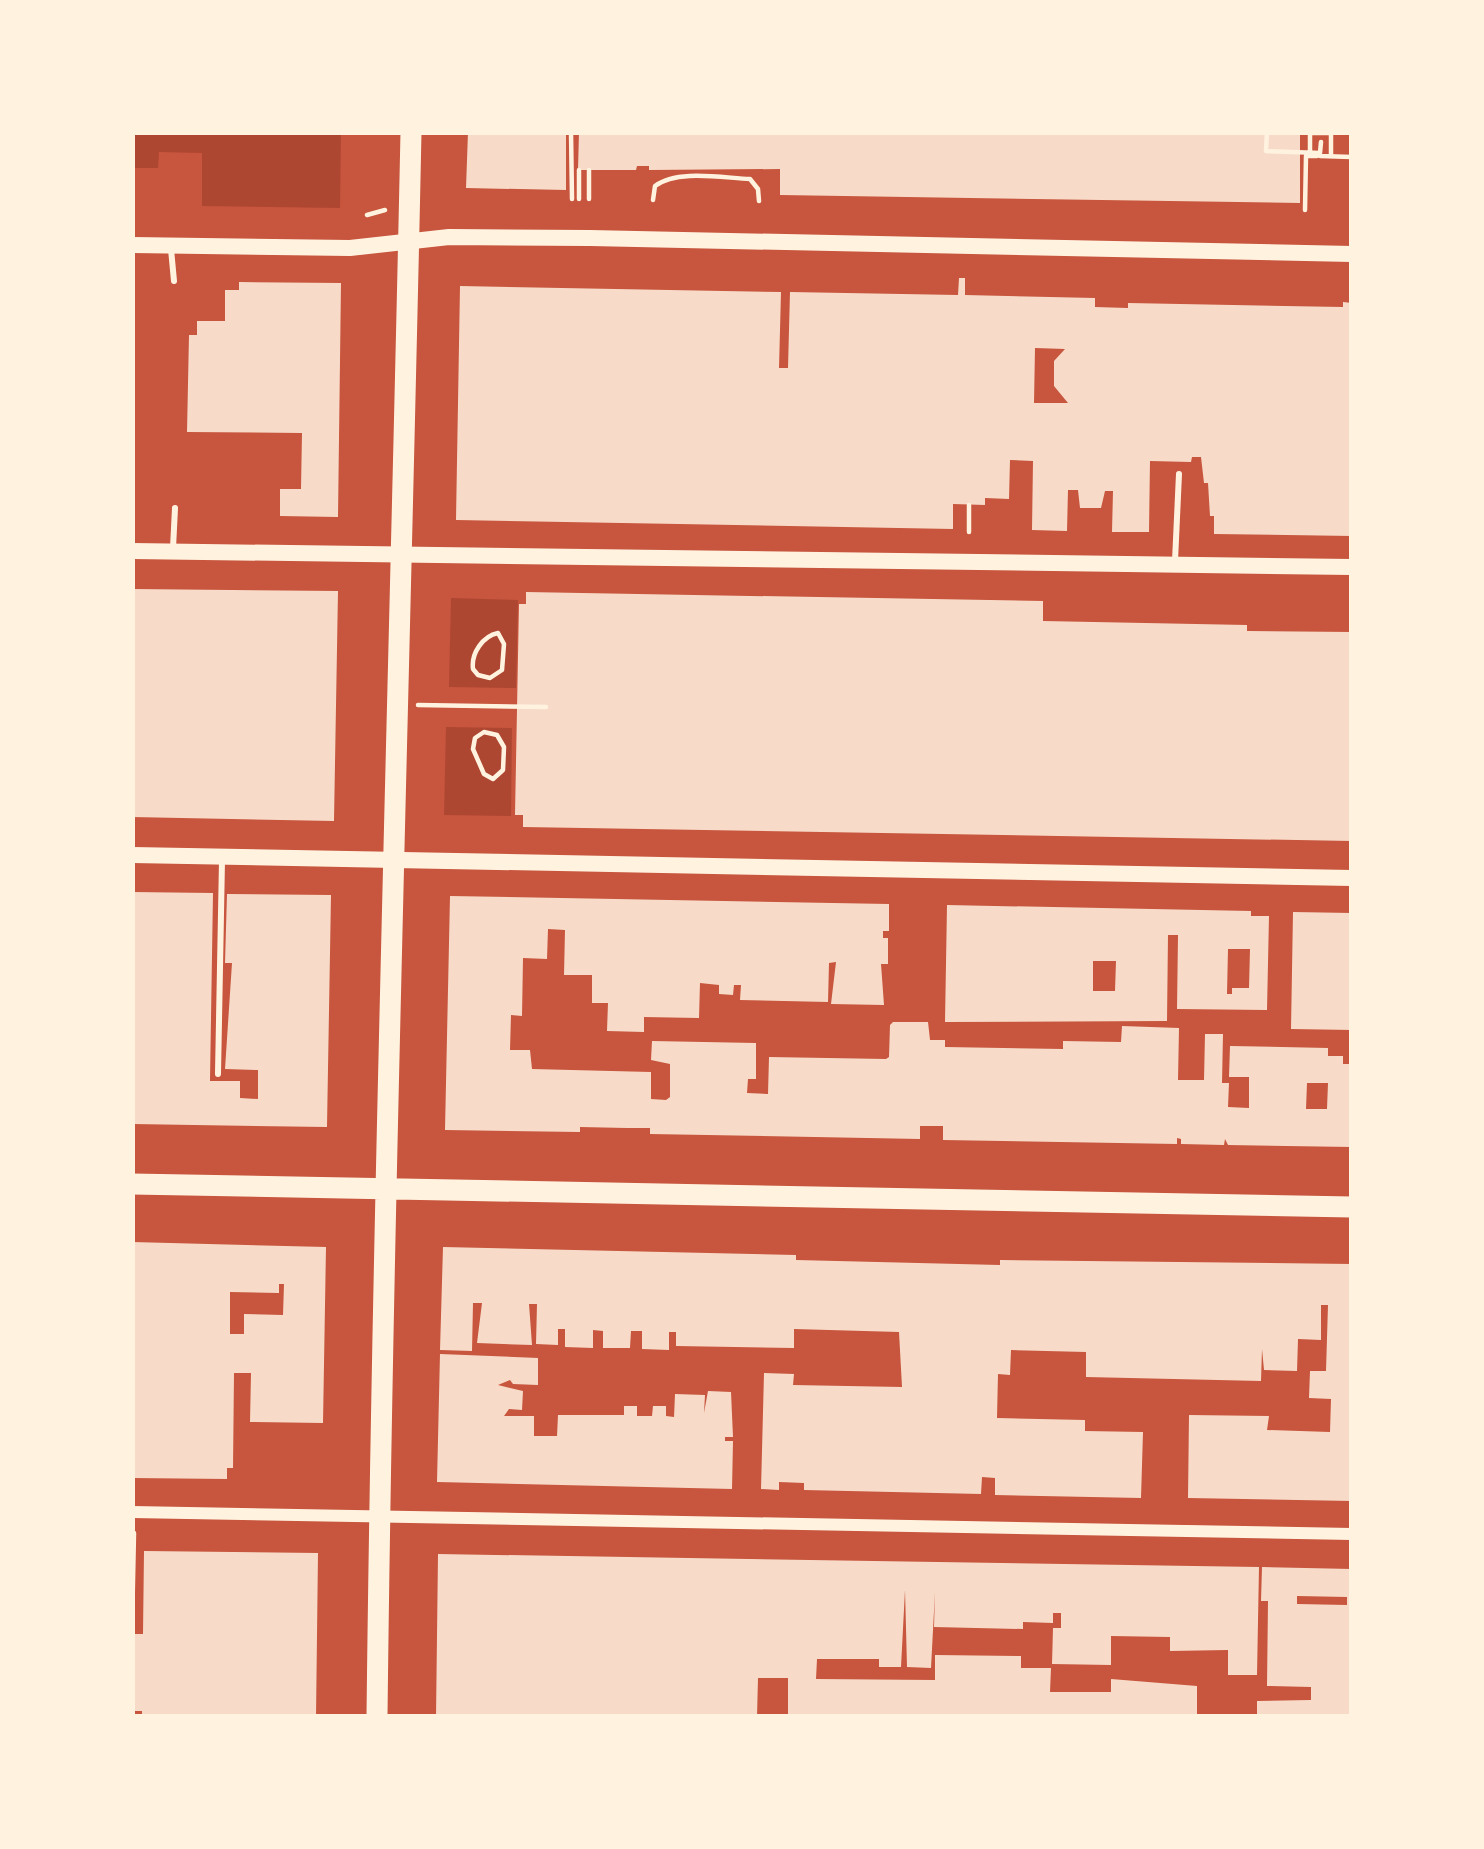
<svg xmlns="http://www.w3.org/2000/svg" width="1484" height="1849" viewBox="0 0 1484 1849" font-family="'Archivo Narrow',sans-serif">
  <rect width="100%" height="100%" fill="#c8553d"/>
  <path fill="#ae4732" d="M132 132H341L340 208 202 206V153L159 152 158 168H132Z
    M451 598 518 600 516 688 449 687Z
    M446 727 512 728 511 816 444 815Z"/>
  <path fill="#f7dbc8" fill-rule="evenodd" d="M468 132H566V190L466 188Z
    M579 132H1300V203L780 195V169L649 170V166H637L636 170H578Z
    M959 278H965V295L1095 298V307L1128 308V303L1343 307V302L1352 303V536L1214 534V516H1210L1208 483H1204L1201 457H1192L1191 462 1150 461 1149 532H1112L1113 491H1105L1101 508H1080L1078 490H1068L1067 531 1032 530 1033 461 1010 460 1009 499 985 498V505L953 504V529L456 520 460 286 781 292 779 368H788L790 292 958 295ZM1035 348 1065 349 1054 361V386L1068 403H1034Z
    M239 282 341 283 338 517 280 516V489H301L302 433 187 432 189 335H197V321H225V290H239Z
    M132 589 338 591 334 821 132 817Z
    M526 592 1043 601V621L1247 625V631L1352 632V841L523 827V815H515L519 604H526Z
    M132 892 213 893 210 1081H240V1098L258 1099V1070L225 1069 232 963H225L227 894 331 895 327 1127 132 1124Z
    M450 896 889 904V931H883V938H888V964H881L884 1005 831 1004 836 962 829 963 828 1002 740 1000 741 985H734L733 995 719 994V985L700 983 699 1018 644 1017V1032L607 1031 608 1003H592V975H564L565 930 548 929 547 959 523 958 522 1016 511 1015 510 1050H530L532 1069 651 1072V1099L666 1100 670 1097V1064L651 1060 652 1041 756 1043V1079H748L747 1093 768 1094 769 1057 886 1059 889 1057 890 1025 893 1022H928L930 1040H945V1047L1063 1049V1041L1121 1042 1122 1026 1179 1028 1178 1080H1204L1205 1034H1223L1222 1083H1229L1228 1107 1249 1108V1077H1229L1230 1046 1328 1048V1056H1343V1064H1352V1147L1228 1145 1225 1139 1224 1145 1181 1144V1139L1177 1138V1144L943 1140V1126H920V1139L650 1134V1128H627L580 1127V1132L445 1130ZM1307 1083H1328L1327 1109H1306Z
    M947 905 1251 911V916H1269L1267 1010 1177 1009 1178 935H1168L1167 1021 945 1022ZM1228 949H1250L1249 988H1232V994H1227ZM1093 961H1116L1115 991H1093Z
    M1293 912 1352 913V1030L1291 1029Z
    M132 1242 326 1247 323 1423 250 1422 251 1373H234L233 1468H227V1479L132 1478ZM279 1284H284L283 1315 244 1314V1334H230V1292L279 1293Z
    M443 1247 796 1255V1260L1000 1265V1260L1352 1264V1501L1188 1498 1189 1415 1269 1416 1267 1430 1330 1432 1331 1399 1309 1398 1310 1371H1326L1328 1305H1321V1340L1298 1339 1297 1371 1264 1370 1262 1349 1261 1381 1086 1377V1352L1011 1350 1010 1375 998 1374 997 1418 1085 1420V1431L1143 1432 1141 1498 995 1495V1478L982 1477 981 1494 804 1490V1483L779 1482V1490L761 1489 764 1373 794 1374 793 1385 902 1387 899 1332 794 1329V1348L676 1346V1332H669V1350L642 1349V1331H631L630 1348H603V1331L593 1330V1348L565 1347V1329H558V1345L536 1344 537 1304H529L532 1345 477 1343 482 1303H473L472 1351 440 1350Z
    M440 1354 538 1358V1385L513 1384 510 1380 498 1385 523 1391 522 1410 509 1409 504 1416H534V1436H557L558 1415H624V1406H637V1416H652L653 1406H666V1416L674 1417 675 1394 705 1395 704 1413 708 1391 731 1392 733 1437H725V1441H733L732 1489 437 1482Z
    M144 1551 318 1553 316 1717H142V1711H132V1634H143Z
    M438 1554 1259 1567 1257 1675H1228V1650L1170 1651V1637L1111 1636V1665L1052 1664 1053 1628H1061V1613H1053V1623L1023 1622V1629L934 1627 935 1592 931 1668 907 1667 905 1590 901 1667H879V1659H817L816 1679 935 1680V1655L1021 1656V1668H1051L1050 1692H1111V1679L1197 1686V1717H788V1678H758L757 1717H436Z
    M1262 1567 1352 1569V1717H1257V1701L1311 1700V1687L1267 1686 1268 1601H1261ZM1297 1596 1347 1597V1605L1297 1604Z"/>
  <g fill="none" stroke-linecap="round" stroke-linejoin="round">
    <path stroke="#fff3e0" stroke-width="4.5" d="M571 132 572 199
      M1267 132 1266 151 1320 153 1321 142
      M1310 153V133H1331V156
      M1320 156 1352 157
      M579 199V170
      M589 199V170
      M653 200 655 186C677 169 723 178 750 179L758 189 759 201
      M1305 210 1306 156H1317
      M367 215 385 210
      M969 532V505
      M498 633 504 644 502 670 490 678 478 675 473 669C471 653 483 636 498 633Z
      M418 705 546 707
      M484 732 497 735 504 747 503 770 493 779 484 774 473 749 475 738Z
      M132 1629 134 1533"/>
    <path stroke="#fff3e0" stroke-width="6" d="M171 249 174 281
      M173 548 175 508
      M1175 561 1179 474
      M218 1074 222 860"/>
    <path stroke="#fff3e0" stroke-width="12" d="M132 1512 1352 1534"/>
    <path stroke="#fff3e0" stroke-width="16" d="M132 245 350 248 449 237 590 238 1352 254
      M132 551 1352 567
      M132 855 1352 878"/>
    <path stroke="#fff3e0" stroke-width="21" d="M132 1184 1352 1207
      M377 1717C383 1189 400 660 411 132"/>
  </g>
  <rect width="1484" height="1849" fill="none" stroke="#fff3e0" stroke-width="270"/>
</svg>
